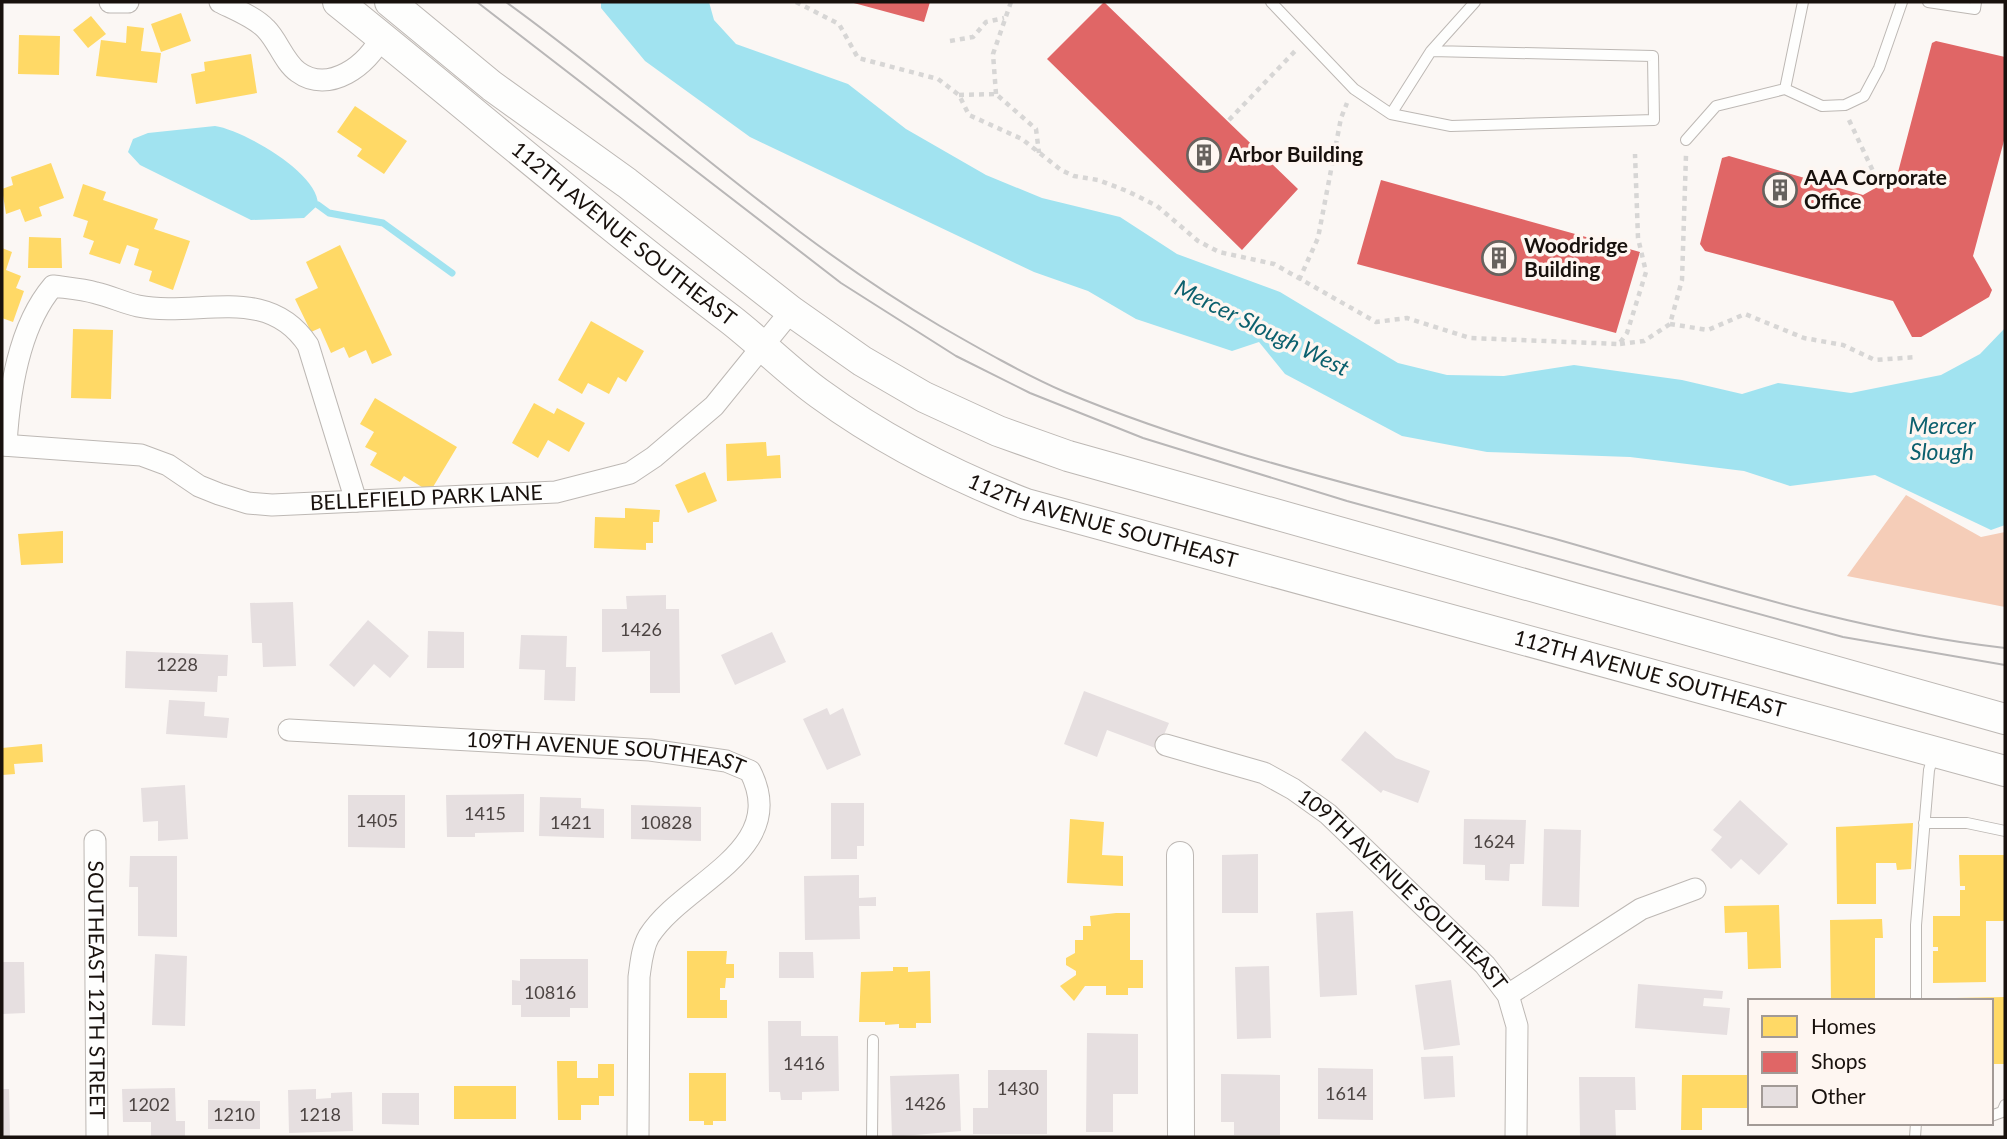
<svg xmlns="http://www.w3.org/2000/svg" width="2007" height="1139" viewBox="0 0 2007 1139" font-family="Lato,sans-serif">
  <rect width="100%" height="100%" fill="#fbf7f4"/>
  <path fill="#f5cdb8" d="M1906 495 1981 537 2005 532V607L1847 576Z"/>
  <path fill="#a1e3f0" d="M601 2H709L714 20 736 44 848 84 906 129 986 175 1042 198 1120 217 1177 254 1280 292 1398 363 1447 375 1504 376 1574 365 1682 380 1742 394 1778 383 1851 393 1941 375 1980 354 2005 328V525L1991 530 1875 475 1790 486 1744 471 1630 457 1487 452 1402 436 1285 374 1259 342 1232 351 1136 319 1088 291 1034 272 750 137 645 61 601 8Z
    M215 126C243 130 319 173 318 205L304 218 251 220 140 165 128 152 133 139 148 133Z"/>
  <path fill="#ffd966" d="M181 13 191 41 161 52 151 24Z
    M91 16 106 34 88 48 73 30Z
    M127 26 144 28 141 51 161 53 157 83 96 76 101 40 126 43Z
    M19 35 60 36 59 75 18 74Z
    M251 54 257 93 196 104 191 74 205 71 204 62Z
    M355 106 407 141 384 174 357 156 362 149 337 132Z
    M51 163 64 198 39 207 42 216 25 222 20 209 6 214 2 189 13 185 11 177Z
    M83 184 106 192 103 200 158 219 154 229 190 241 173 290 149 281 152 271 134 265 139 249 127 245 120 264 89 254 94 241 83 237 88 221 73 216Z
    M29 237 61 238 62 268H28Z
    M340 245 392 355 372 364 366 350 349 358 344 347 331 353 320 328 311 332 295 299 318 288 306 262Z
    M2 248 12 252 6 270 21 276 16 288 24 291 13 322 2 318Z
    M591 321 644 351 626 382 618 377 609 394 588 383 582 394 558 380Z
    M73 329 113 330 111 399 71 398Z
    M375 398 457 447 430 492 404 476 400 482 370 465 377 453 365 447 374 432 360 424Z
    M534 403 554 414 557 408 585 423 569 452 548 440 538 458 512 443Z
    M766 442 767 456 780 455 781 478 727 481 726 444Z
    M705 472 717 501 688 513 675 485Z
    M625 508 660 510 659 522H653V543H646V550L594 548 595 517 625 518Z
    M63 531V563L21 565 18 534Z
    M42 744 43 762 14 764 15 774 2 775V748Z
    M1070 819 1104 822 1102 855 1123 856V886L1067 883Z
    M1913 823 1911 869 1897 870 1896 863H1876V904H1837L1836 827Z
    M1959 855H2005V921H1986V982L1933 983V951H1938V947H1933V916H1960V890H1965V886H1960Z
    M1779 905 1781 968 1748 969 1747 932 1725 933 1724 906Z
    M1116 913H1130V960H1143V988H1128V995H1106V986H1085L1074 1001 1060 986 1076 975V971L1066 965V958L1075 953V940H1083V926H1091L1090 916Z
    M1882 919 1883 938H1875V1001H1831L1830 920Z
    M687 951H727L726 964H734V978H726L725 988H720V1000H727V1018H687Z
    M893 967H908V972L930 971 931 1023H916V1028H899V1024L885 1025V1022H859L861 972 893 971Z
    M2005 997V1064H1991V1001H1955V998Z
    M557 1061H577V1078H598V1064H614V1096H599V1105H581V1120H558Z
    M689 1073H726V1121H713V1125H704V1121H689Z
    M1682 1075H1749V1108H1702V1130H1681Z
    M454 1086H516V1119H454Z"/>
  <path fill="#e06666" d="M850 2H930L924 22Z
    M1104 2 1298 189 1242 250 1047 59Z
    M1936 41 2005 57V137L1973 256 1992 290 1989 297 1921 337H1912L1893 301 1705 251 1700 244 1722 158 1729 156 1863 195 1897 176 1932 43Z
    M1381 180 1640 252 1616 333 1357 264Z"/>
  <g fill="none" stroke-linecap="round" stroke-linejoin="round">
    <path stroke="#a1e3f0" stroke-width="7" d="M318 205 329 213 383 223 452 273"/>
  </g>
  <path fill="#e6dfe0" d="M666 595V609H679L680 693H650V651L602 652V609H627L626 596Z
    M293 602 296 666 263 667 262 643H252L250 603Z
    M368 620 409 656 390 678 374 664 354 687 329 665Z
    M428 631 464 632V668H427Z
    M772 632 786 662 735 685 721 655Z
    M521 635 567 636 566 667H576L575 701 544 700 545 670 519 669Z
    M126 651 228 655 227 676H218L217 692 125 688Z
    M1084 691 1169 723 1158 749 1107 730 1097 757 1064 744Z
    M169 700 205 702 204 716 229 718 227 738 166 734Z
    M827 708 830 715 843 708 861 755 827 770 803 719Z
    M1365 731 1396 758 1430 771 1418 803 1383 790 1381 793 1341 760Z
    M185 785 188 839 158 841V821L143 822 141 788Z
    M524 794V832L475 833V837H447L446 795Z
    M348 795H405V848L348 847Z
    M540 797 581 798V808L604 809V838L539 836Z
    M1740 800 1788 844 1759 875 1741 859 1731 869 1711 850 1722 837 1713 830Z
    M831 803H864V846H857V859H831Z
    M631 805 701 807V841L631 839Z
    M1464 819 1526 820 1524 864H1510L1509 881 1485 880V865L1463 864Z
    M1544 829 1581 830 1579 907 1542 906Z
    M1258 854V913H1222V855Z
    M130 856H177V937L138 936V887H129Z
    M859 875V898L876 897V906H859L860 939 805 940 804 876Z
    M1353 911 1357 995 1320 997 1316 913Z
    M779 952H813L814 978H779Z
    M155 954 187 956 185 1026 152 1025Z
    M520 959H588V1008H570V1017H521V1005H512V980L520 981Z
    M2 962H24L25 1013 2 1014Z
    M1269 966 1271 1038 1237 1039 1235 967Z
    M1451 980 1460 1045 1424 1050 1415 985Z
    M1638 984 1723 991 1722 999 1704 998 1703 1006 1730 1008 1727 1035 1635 1028Z
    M768 1021H801V1036H838L839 1091 802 1092V1100H781L780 1092H769Z
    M1087 1033 1138 1034V1094H1113V1132H1086Z
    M1453 1056 1455 1097 1424 1099 1421 1057Z
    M1318 1068 1373 1069V1120L1318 1119Z
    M988 1070H1047V1134H973V1108H988Z
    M959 1074 961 1131 892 1137 890 1076Z
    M1221 1074 1280 1075V1135H1234V1122H1221Z
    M1579 1077H1635L1636 1110H1615L1616 1137H1580Z
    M175 1088 176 1121H185V1137H151V1122H123L122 1089Z
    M2 1089H9L10 1137H2Z
    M316 1089V1099L331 1098V1093L352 1092 353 1131 289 1133 288 1090Z
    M382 1093H419V1125L382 1124Z
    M208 1100 260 1101V1129H208Z"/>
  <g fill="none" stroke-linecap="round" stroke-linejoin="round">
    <g stroke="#bdb8b4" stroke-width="12">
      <path id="service" d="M1271 2 1354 89 1391 114 1451 126 1654 120 1653 56 1431 51 1391 114
        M1928 2 1975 9 1976 2
        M1431 51 1475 2
        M1785 89 1803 2
        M1686 140 1716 106 1785 89 1822 106 1845 105 1864 96 1879 68 1902 2
        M1924 823H1967L2005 831
        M1916 1001V925L1929 770 1934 753
        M1991 1116 2002 1112 2005 1105
        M872 1137 873 1040
        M1915 1137 1916 1123"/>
    </g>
    <g stroke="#bdb8b4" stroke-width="23">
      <g id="minor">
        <path d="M110 2H128"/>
        <path d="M220 2C234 9 255 17 266 29 278 41 284 62 298 72 329 95 369 64 381 37"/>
        <path id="s1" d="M2 445 141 455 168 465 199 486 219 494 248 503 272 505 556 492 630 473 654 457 714 406 791 311"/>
        <path d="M6 445C9 393 18 327 53 286 67 288 82 289 96 293 110 296 124 303 138 306 198 318 267 283 308 345L356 501"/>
        <path id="s2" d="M289 730 650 750 726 761 750 771C791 851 683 882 649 936 642 948 641 963 639 977L638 1137"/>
        <path id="s3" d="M1166 745 1264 773 1293 789 1328 814 1485 965 1508 995 1517 1026 1516 1137"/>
        <path id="s4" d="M95 841 97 1137"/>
        <path d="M1508 995 1641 909 1695 889"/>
      </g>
    </g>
    <g stroke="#bdb8b4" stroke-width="28">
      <path id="tertiary" d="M1180 855 1181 1137"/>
    </g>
    <g stroke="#bdb8b4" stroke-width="32">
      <g id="secondary">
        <path id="s5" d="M338 2C469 107 597 218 730 319 761 343 789 372 820 394 883 440 954 476 1026 504L2005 771"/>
        <path d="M390 2 492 86 627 183 791 311 862 361 924 397 998 431 1068 456 2005 719"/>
      </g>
    </g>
    <path stroke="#d7d6d5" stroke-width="4.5" stroke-dasharray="5 5" stroke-linecap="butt" d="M796 2 839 24 858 58 938 79 959 95 969 115 1022 139 1061 170 1074 176 1098 180 1127 191 1157 206 1198 241 1219 252 1274 264 1376 322 1407 318 1470 338 1619 344 1627 333 1646 272 1638 238 1635 154
      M950 41 973 37 986 22 1004 18
      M996 94 993 54 1011 2
      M959 95 996 94 1036 129 1039 153
      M1229 120 1297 49
      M1849 120 1880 186
      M1299 280 1318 238 1341 118 1347 103
      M1670 324 1708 330 1745 314 1804 338 1843 345 1875 360 1917 357
      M1620 344 1644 341 1670 324 1682 280 1686 155"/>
    <use href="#service" stroke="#fefefd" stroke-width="10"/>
    <use href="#minor" stroke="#fefefd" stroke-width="21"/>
    <use href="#tertiary" stroke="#fefefd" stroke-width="26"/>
    <use href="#secondary" stroke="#fefefd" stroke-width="30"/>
    <path stroke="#b9b7b7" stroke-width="2" d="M477 2 841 283 956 356 1030 393 1143 438 1347 501 1843 637 2005 665
      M506 2C653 108 783 234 940 326 980 349 1022 373 1065 392 1217 456 1392 494 1552 538 1701 580 1850 631 2005 648"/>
  </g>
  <defs>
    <g id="building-ring" transform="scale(1.75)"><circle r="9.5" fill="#fef6f1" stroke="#67625e" stroke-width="1.5"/><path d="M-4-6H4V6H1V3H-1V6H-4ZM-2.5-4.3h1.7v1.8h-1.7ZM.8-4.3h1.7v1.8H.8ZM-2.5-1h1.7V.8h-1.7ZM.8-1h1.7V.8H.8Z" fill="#67625e"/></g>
  </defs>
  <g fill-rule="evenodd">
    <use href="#building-ring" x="1204" y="155"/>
    <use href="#building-ring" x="1780" y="190"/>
    <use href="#building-ring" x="1499" y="258"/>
  </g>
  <g text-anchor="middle" stroke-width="7" stroke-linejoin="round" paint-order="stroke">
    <g font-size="18" fill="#4c4442">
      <text x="641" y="636">1426</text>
      <text x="177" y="671">1228</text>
      <text x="485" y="820">1415</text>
      <text x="377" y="827">1405</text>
      <text x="571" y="829">1421</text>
      <text x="666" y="829">10828</text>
      <text x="1494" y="848">1624</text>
      <text x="550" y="999">10816</text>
      <text x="804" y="1070">1416</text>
      <text x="1018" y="1095">1430</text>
      <text x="1346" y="1100">1614</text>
      <text x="925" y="1110">1426</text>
      <text x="149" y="1111">1202</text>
      <text x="234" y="1121">1210</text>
      <text x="320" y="1121">1218</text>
    </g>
    <g font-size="21" font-weight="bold" fill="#18110d" stroke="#fef6f1" text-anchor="start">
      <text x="1228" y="162">Arbor Building</text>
      <text x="1804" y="185">AAA Corporate<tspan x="1804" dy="24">Office</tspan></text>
      <text x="1524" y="253">Woodridge<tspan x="1524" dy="24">Building</tspan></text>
    </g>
    <g font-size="21" fill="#18110d" stroke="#fef6f1">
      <text dy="7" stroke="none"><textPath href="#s5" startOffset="368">112TH AVENUE SOUTHEAST</textPath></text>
      <text dy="7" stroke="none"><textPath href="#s1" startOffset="436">BELLEFIELD PARK LANE</textPath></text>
      <text dy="7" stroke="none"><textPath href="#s5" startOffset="934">112TH AVENUE SOUTHEAST</textPath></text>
      <text dy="7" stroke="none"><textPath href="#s5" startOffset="1502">112TH AVENUE SOUTHEAST</textPath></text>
      <text dy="7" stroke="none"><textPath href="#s2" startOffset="318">109TH AVENUE SOUTHEAST</textPath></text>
      <text dy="7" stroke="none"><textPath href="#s3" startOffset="284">109TH AVENUE SOUTHEAST</textPath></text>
      <text dy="7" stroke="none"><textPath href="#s4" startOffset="149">SOUTHEAST 12TH STREET</textPath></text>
    </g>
    <g font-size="23" font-style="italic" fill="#0c606e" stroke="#fef6f1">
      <text transform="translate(1262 328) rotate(26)" y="8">Mercer Slough West</text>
      <text x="1942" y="434">Mercer<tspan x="1942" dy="26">Slough</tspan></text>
    </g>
  </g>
  <rect width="2007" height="1139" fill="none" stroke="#18110d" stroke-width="7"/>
  <rect x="1748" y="999" width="245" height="126" fill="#fef6f1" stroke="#a29a96" stroke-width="2"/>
  <rect x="1762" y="1016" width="35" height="21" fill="#ffd966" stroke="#a29a96" stroke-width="2"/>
  <text x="1811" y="1034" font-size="21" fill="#18110d">Homes</text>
  <rect x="1762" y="1052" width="35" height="21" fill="#e06666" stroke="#a29a96" stroke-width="2"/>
  <text x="1811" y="1069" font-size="21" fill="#18110d">Shops</text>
  <rect x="1762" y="1086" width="35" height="21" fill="#e6dfe0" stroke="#a29a96" stroke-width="2"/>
  <text x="1811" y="1104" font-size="21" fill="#18110d">Other</text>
</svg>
